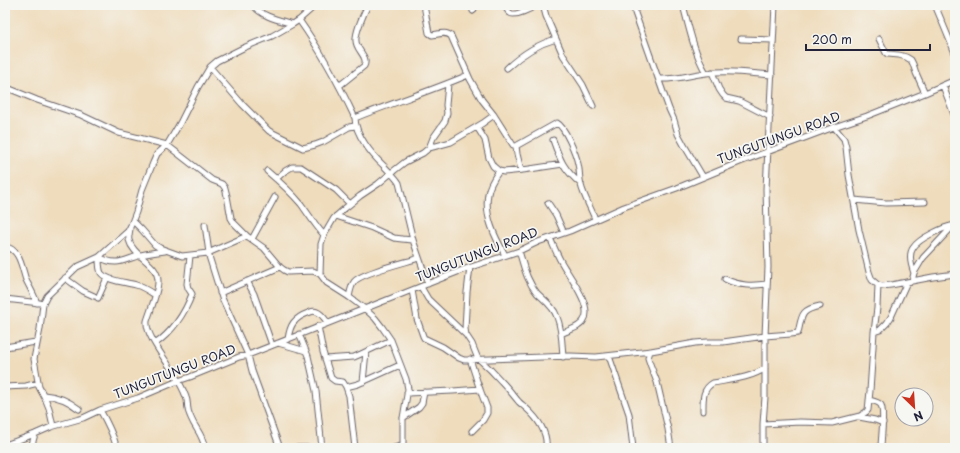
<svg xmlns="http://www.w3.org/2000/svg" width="960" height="453" viewBox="0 0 960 453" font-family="'Playpen Sans',sans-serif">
  <rect width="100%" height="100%" fill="#f6f6f2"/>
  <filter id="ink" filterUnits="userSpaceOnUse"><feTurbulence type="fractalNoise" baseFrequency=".025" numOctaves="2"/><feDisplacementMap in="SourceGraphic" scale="8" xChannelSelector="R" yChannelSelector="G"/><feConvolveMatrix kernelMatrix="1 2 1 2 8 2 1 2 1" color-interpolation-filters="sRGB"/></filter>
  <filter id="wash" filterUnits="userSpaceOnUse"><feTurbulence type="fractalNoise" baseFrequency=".012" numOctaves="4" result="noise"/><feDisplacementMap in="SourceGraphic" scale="16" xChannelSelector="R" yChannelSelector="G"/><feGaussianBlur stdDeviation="0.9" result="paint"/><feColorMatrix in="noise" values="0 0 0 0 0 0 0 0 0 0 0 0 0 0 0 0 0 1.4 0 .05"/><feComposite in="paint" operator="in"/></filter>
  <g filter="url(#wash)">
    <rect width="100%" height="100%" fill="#efdcbc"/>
  </g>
  <g filter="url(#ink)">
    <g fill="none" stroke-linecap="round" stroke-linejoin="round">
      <g stroke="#6a6368" stroke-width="7">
        <path id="minor" d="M253 5C262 17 279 20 293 24L299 20 316 5
          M424 5 429 33 432 35C439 34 446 31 451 36L470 79 482 100 494 115 513 145 516 146 557 123C565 127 576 154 578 164 580 171 579 178 581 185 584 197 591 208 595 219
          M504 5C506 7 507 11 510 13 515 17 532 8 537 5
          M543 5 546 16 563 55 583 85 593 106
          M636 5 635 6V13L669 109 674 120 678 134 684 145 703 177
          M683 5C689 28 694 52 706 73
          M935 5 955 53
          M473 11 476 5
          M299 20C321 51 339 84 355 118 355 134 372 155 384 166 389 172 395 176 399 183L413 240 422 266 428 284
          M741 39 773 40
          M879 39 886 53 888 54 899 55 906 57 911 60 913 64 916 73 925 93
          M210 67 242 104 269 131 303 148 315 145 323 142 349 127 355 126
          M507 68C521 55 538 44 556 39
          M712 72 719 89 723 95 726 98 739 101 770 117
          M659 79C675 80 690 75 706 73 727 70 750 73 772 75
          M339 86 364 66C369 57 356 50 356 41 355 33 364 13 368 5
          M943 86 955 117
          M5 87 37 100 81 115 119 133 167 145 212 180 222 184 225 188 227 196 231 218 234 223 247 236 264 248 280 267 284 270 288 272 313 271 320 274 327 283 349 297 365 309 375 318 382 327 391 340 406 379 408 389 403 418V448
          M355 118C392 103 431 91 468 75
          M477 127 485 140 489 158 493 166 499 171 504 172 523 170 563 164
          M834 127 844 139 846 147 849 175 859 230 869 272 872 280 878 285 882 286 891 285 933 277 955 274
          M553 140C560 160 564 170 581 184
          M516 146 517 154 521 170
          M429 148 433 138 445 121 447 113 446 105 448 84
          M267 171C280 182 291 192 301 204 309 215 315 225 324 235
          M499 171C494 178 489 186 488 194 484 216 495 237 505 255
          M276 179 285 171 292 167H301L336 190 350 204
          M854 200 886 203 925 202
          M548 203 556 215 564 233
          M336 216 372 228 394 238 402 239 413 240
          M133 221 142 230 155 245 160 248 182 256 208 253 247 236
          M205 225 209 253
          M130 228C130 232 128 237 129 240 133 257 159 263 158 282 158 292 150 311 147 321 145 334 166 360 173 372 178 380 183 388 186 397 188 401 187 405 188 409 188 412 190 415 191 418 196 430 202 433 205 448
          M550 238C554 247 558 257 563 265 570 277 593 307 584 320 580 328 568 330 561 334
          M252 239 275 197
          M5 247C20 248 22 269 26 280 30 288 34 295 37 303
          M519 251C524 266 526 280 537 293 544 300 554 307 557 317 562 329 562 344 563 357
          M208 253 222 298 248 355 252 371 280 448
          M99 257C99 262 99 269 101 273 107 281 126 282 136 285 143 287 149 291 155 295
          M99 257C117 267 123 260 141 255 149 253 157 252 165 251
          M470 267 467 292 465 329 466 335 472 344 478 359
          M914 273C911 265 908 255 913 248 919 238 944 227 955 225
          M320 274 321 244 324 235 334 218 344 209 360 196 378 184 391 173 405 162 423 153 429 148 451 142 483 123 494 115
          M65 278 83 291 94 296
          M725 279C739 286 752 286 767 284
          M247 281 254 294 272 345
          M912 281 914 273 923 258 953 226
          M421 287 428 299 466 335
          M412 290 417 319 423 336 424 338 443 347 459 358 464 360 570 356 596 357 651 351 695 343 707 342H723L765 336 791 334 798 333C802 316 800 310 820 306
          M220 293 280 267
          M349 297C350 292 351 286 354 282 360 273 407 262 419 258
          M98 298 107 278
          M5 299 40 303
          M318 326 323 352 331 378 335 381 343 382 346 387 349 396 355 448
          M874 332 880 330 887 323 891 317 907 282
          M299 334 308 356 316 391 322 448
          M288 339C290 325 294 318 308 313 311 312 313 310 317 312 321 313 325 319 328 323
          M278 343 306 351
          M155 344C172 332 185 313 192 294L188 288 187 284 190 256
          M5 347 36 342
          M650 351 648 358 650 364 657 382 668 429 671 448
          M609 356 629 414 633 448
          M325 359 354 357 361 354 391 340
          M470 359 479 387 487 408V413L483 420 472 431
          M479 359C487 366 494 373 501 381 508 388 513 395 519 402 521 404 524 406 526 408 537 418 548 432 546 448
          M363 382 366 352
          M5 387 26 386 38 383
          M346 387 358 384 400 365
          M407 393 453 391 480 389
          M44 395C57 396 69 401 79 409
          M869 400C873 401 879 402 881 405 885 413 881 438 881 448
          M100 410C107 422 113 435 117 448
          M703 411C703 400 702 389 713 383 729 380 752 378 765 368
          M859 417 875 420 883 423
          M403 418 419 407 422 403 424 392
          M763 424 800 422 832 423 860 416 866 412 868 410 870 391 874 332 877 308 878 285
          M53 426 49 408 45 398 39 387 34 359 40 329 43 304 47 296 77 267 99 257 128 231 131 225 136 212 142 190 153 163 157 154 167 145 180 123 198 87 210 67 217 61 243 48 272 36 293 24
          M5 445 35 434 51 427 83 418 100 410 138 398 178 381 190 377 239 357 248 355 465 269 519 251 538 242 570 231 624 207 677 188 740 162 834 127 867 116 925 93 955 80
          M31 448 35 434
          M297 448H307
          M394 448 403 445
          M763 448V424L765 397V336L768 267 766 189 775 5"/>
      </g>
      <use href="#minor" stroke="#fff" stroke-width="5"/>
    </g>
  </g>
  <g text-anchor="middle" stroke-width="3.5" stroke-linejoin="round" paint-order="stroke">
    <g font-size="12" fill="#22223b" stroke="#f6f6f2">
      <text transform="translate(779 138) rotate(-20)" y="4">TUNGUTUNGU ROAD</text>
      <text transform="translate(477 255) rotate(-21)" y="4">TUNGUTUNGU ROAD</text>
      <text transform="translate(175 372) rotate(-21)" y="4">TUNGUTUNGU ROAD</text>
    </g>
  </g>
  <rect width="960" height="453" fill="none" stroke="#f6f6f2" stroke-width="20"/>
  <g transform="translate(914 407) rotate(155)"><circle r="19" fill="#f6f6f2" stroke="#a1a1a9"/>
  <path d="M0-3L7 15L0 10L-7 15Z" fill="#c8321e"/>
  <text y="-6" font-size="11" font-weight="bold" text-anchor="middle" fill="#22223b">N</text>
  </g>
  <path d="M806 44v6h124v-6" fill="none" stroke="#22223b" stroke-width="2"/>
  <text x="812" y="44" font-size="12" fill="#22223b" stroke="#f6f6f2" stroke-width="3" paint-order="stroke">200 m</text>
</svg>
